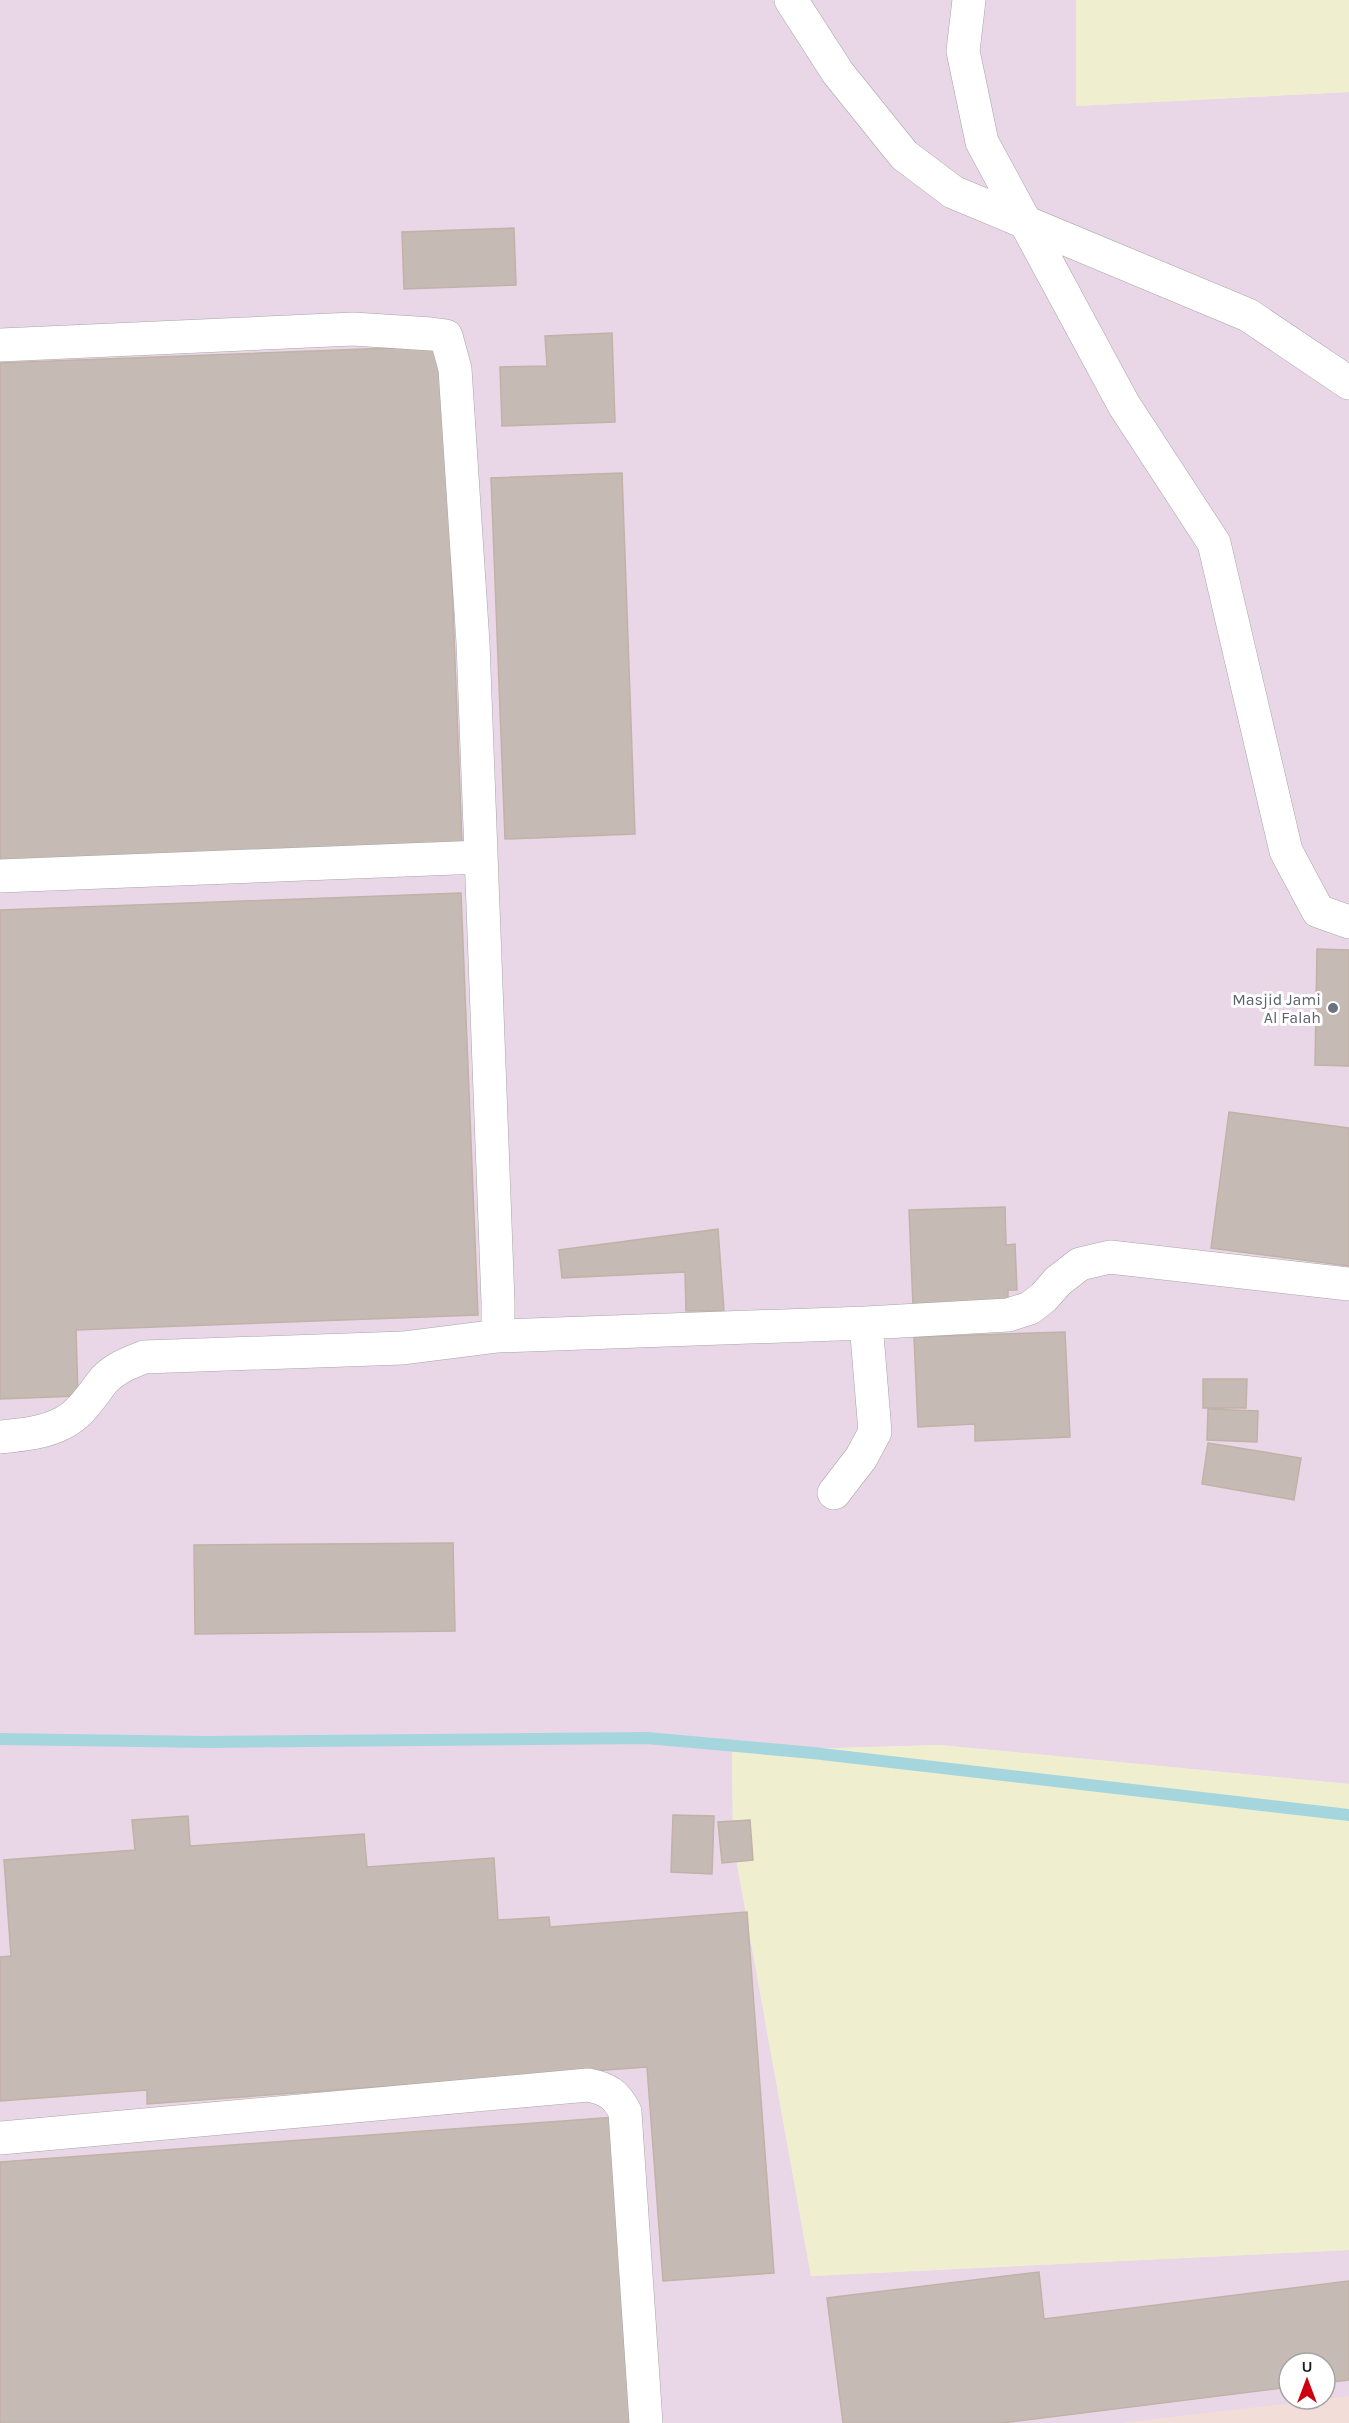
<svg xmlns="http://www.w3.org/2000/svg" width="1349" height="2423" viewBox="0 0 1349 2423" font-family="Karla,sans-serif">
  <rect width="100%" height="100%" fill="#f0ebe5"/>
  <path fill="#e9d7e7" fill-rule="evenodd" d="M0 0H1076V106L1349 92V1784L939 1745 732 1751 733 1842 811 2276 1349 2250V2406L1231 2423H0ZM1289 2363H1325V2399H1289Z"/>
  <path fill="#f2ddd8" d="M1349 2396V2423H1120L1325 2399Z"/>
  <path fill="#efefd0" d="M1076 0H1349V92L1076 106Z
    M939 1745 1349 1784V2250L811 2276 733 1842 732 1751Z"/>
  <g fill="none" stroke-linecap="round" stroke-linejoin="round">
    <path stroke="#a5d6de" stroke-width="12" d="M0 1739 207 1742 647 1738 813 1753 1349 1815"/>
  </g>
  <path fill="#c5bbb4" stroke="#c2b1a7" stroke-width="1.5" d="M514 228 516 285 404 289 402 232Z
    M612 333 615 422 502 426 500 367 547 366 545 336Z
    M443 346 462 844 0 861V363Z
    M622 473 635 834 505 839 491 478Z
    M461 893 478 1315 76 1330 78 1396 0 1399V910Z
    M1317 949 1349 950V1066L1315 1065Z
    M1229 1112 1349 1128V1266L1211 1248Z
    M1005 1207 1006 1245 1015 1244 1017 1290H1008V1303L913 1306 909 1210Z
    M718 1229 724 1311H686L685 1272 562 1278 559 1250Z
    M1065 1332 1070 1437 975 1441V1424L918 1427 914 1337Z
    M1203 1379H1247L1246 1408H1203Z
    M1208 1409 1258 1411 1257 1442 1207 1440Z
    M1208 1443 1301 1458 1294 1500 1202 1484Z
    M453 1543 455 1631 195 1634 194 1545Z
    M673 1815 714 1816 712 1874 671 1872Z
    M188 1816 190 1846 364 1834 367 1867 494 1858 498 1920 549 1917 550 1927 747 1912 774 2273 663 2281 647 2067 147 2104V2090L0 2101V1957L11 1956 4 1860 135 1850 132 1820Z
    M750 1820 753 1860 722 1863 718 1822Z
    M616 2117 639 2423H0V2162Z
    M1039 2272 1044 2319 1349 2281V2380L1325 2383V2363H1289V2387L1002 2423H843L827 2298Z"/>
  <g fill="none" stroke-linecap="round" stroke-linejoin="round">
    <g stroke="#a6a6a6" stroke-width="34">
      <path id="minor" d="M791 0 838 73 904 155 953 192 1248 315 1349 383
        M969 0 963 51 982 142 1124 405 1214 543 1286 851 1318 911 1349 922
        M0 345 353 329 431 334 446 336 455 369 473 643 498 1302V1336L403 1348 144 1357C129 1363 115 1368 104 1380 92 1395 81 1414 63 1423 44 1433 21 1435 0 1437
        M0 876 481 857
        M866 1323 1008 1315 1030 1308 1044 1297 1058 1281 1080 1264 1110 1257 1349 1284
        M498 1336 866 1323 875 1432 861 1458 834 1493
        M0 2138 588 2085C608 2089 616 2094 625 2112L646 2423"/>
    </g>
    <use href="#minor" stroke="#fff" stroke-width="33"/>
  </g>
  <circle fill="#6b7280" stroke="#fff" stroke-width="2" cx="1333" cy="1008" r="6"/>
  <g text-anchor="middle" stroke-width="6" stroke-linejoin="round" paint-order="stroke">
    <g font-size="16" fill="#5b616d" stroke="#fff" text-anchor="end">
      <text x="1321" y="1005">Masjid Jami<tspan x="1321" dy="18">Al Falah</tspan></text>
    </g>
  </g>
  <g transform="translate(1307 2381)"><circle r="28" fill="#ffffff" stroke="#a5a5a5" stroke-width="1.5"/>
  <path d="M0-4.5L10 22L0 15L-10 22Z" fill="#ce0010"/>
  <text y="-9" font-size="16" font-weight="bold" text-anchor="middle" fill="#1f1f1f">U</text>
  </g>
</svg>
